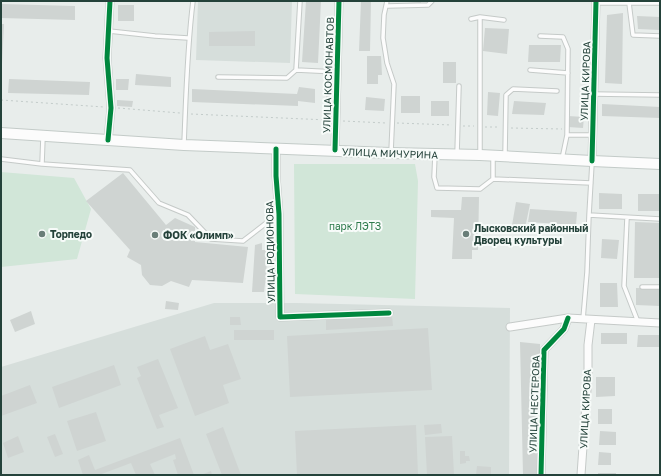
<svg xmlns="http://www.w3.org/2000/svg" width="661" height="476" viewBox="0 0 661 476" font-family="'Golos Text',sans-serif">
  <rect width="100%" height="100%" fill="#e8edeb"/>
  <path fill="#d6dedb" d="M198 1H292L290 63 196 60Z
    M214 303H297L510 308 509 475H1V367Z"/>
  <path fill="#d1e6d8" d="M294 164H415L418 181 415 299 295 294Z
    M1 172 74 178 91 209 77 259 1 267Z"/>
  <path fill="#cfd4d2" d="M306 1H321L318 63 302 62Z
    M361 1H371L370 51H359Z
    M407 1H421V3L407 2Z
    M1 4 75 6V20L1 18Z
    M118 5H134V21H118Z
    M623 13 622 84 605 83 607 15Z
    M637 16 660 17V30L638 29Z
    M1 24H4L2 64H1Z
    M485 28 509 29 507 54 483 51Z
    M255 31V46H209V32Z
    M529 45H561L560 62H528Z
    M367 56H381L382 75H378V84H367Z
    M443 62H456V83H443Z
    M136 74 171 77V87L135 85Z
    M9 79 90 82 89 95 8 93Z
    M116 79H129L128 90H116Z
    M326 86 332 87 331 99H326Z
    M299 87 315 89V103L298 101V106L192 102V89L297 94Z
    M488 92 500 93 498 116 487 115Z
    M401 96H420V113H401Z
    M366 97 385 99 384 111 365 110Z
    M117 100 133 101 132 107 117 106Z
    M431 101H449V116H431Z
    M514 101 546 103 544 115 512 114Z
    M602 104 660 107V118L602 116Z
    M324 113H332V119H324Z
    M568 116 584 117 583 128 568 127Z
    M123 173 166 225 175 218 195 227V242L248 247 243 283 192 280 189 287 171 281 162 286 150 285 142 275 141 265 127 257 130 250 86 201Z
    M599 193 622 194V209H599Z
    M638 194H660V211H638Z
    M462 197H479L478 250H472V259H452L454 218 431 217V210H461Z
    M516 202 530 204 524 233 511 231Z
    M530 209 577 212 576 225 528 222Z
    M635 222 660 223V278H634Z
    M602 239 619 240 617 259 601 258Z
    M262 243V250H267L266 282 265 284 264 292H252L255 245Z
    M600 283H617L618 307H600Z
    M636 288 660 289V306L636 305Z
    M166 301 179 303 178 310 165 309Z
    M31 311 35 324 15 332 10 320Z
    M392 316 393 326 326 330V320Z
    M230 317H240L241 325H230Z
    M428 328 432 390 290 397 287 336Z
    M234 330H274V340H234Z
    M601 333H627V344H601Z
    M638 335H660V347H637Z
    M205 336 210 350 228 344 241 379 223 385 229 403 195 416 170 349Z
    M520 342 540 344 538 475H523Z
    M158 359 178 408 159 415 164 427 157 429 137 378 141 376 137 367Z
    M114 365 121 385 59 408 52 387Z
    M596 377H615V396L596 397Z
    M30 385 37 403 1 416V396Z
    M598 409H612V424H598Z
    M96 412 106 441 77 451 67 421Z
    M441 424 442 433 425 435 424 425Z
    M416 425 418 475H297L295 431Z
    M223 427 241 475H222L206 434Z
    M600 431 616 432V445H599Z
    M55 434 63 454 55 457 47 437Z
    M18 436 24 452 8 458 3 443Z
    M452 436 454 475H427L425 437Z
    M180 438 194 475H178L173 460 176 459 175 454 150 464 155 475H136L131 463 99 475H83L78 460 89 455 95 470Z
    M460 451H465V456H469L470 461H466V463L460 464Z
    M599 452 611 453V465H598Z
    M477 466 491 467V475H476Z
    M211 471 212 475H201Z
    M598 473H616V475H598Z"/>
  <g fill="none" stroke-linecap="round" stroke-linejoin="round">
    <g stroke="#c5cac8" stroke-width="5.5">
      <path id="lane" d="M387 1 384 15 383 38 387 63 394 84 391 152
        M596 3H660
        M629 3 633 35 660 36
        M387 6 428 5 432 1
        M471 19 480 17 504 20
        M109 31 155 36 188 38
        M540 36 563 37 568 49 567 135 562 159
        M296 70 300 1
        M530 70 568 73
        M218 77 287 78 296 70 337 72
        M593 94 660 95
        M567 135H592
        M184 144C186 96 187 49 193 1
        M457 154 459 86
        M480 154V17
        M435 155 434 177 437 188 480 189 493 179V156
        M505 155 506 95 513 89 557 91
        M1 159 42 164 130 170 159 203 188 215 211 239 243 241 278 214
        M592 163 589 215 660 219
        M42 164 43 137
        M493 179 591 183
        M627 218 624 286 638 322
        M642 287H660
        M583 319 587 272 589 215"/>
    </g>
    <g stroke="#c5cac8" stroke-width="9">
      <path id="street" d="M108 140 111 108 107 58 110 1
        M276 149V176L279 214 280 317 389 313
        M335 150 339 1
        M592 161 596 1
        M510 327 568 318 660 323
        M541 475 544 350 564 329 568 318
        M581 475 588 375V345L591 320"/>
    </g>
    <g stroke="#c3cbc8" stroke-width="12">
      <path id="secondary" d="M1 133 184 145 390 153 480 155 592 161 660 164"/>
    </g>
    <path stroke="#c3ccca" stroke-width="1" stroke-dasharray="2 3" stroke-linecap="butt" d="M1 100 104 107
      M118 108 180 113
      M191 114 328 120
      M343 121 386 123
      M397 123 452 125
      M463 126H474
      M485 127H500
      M511 128 562 129"/>
    <use href="#lane" stroke="#fcfcfc" stroke-width="3.5"/>
    <use href="#street" stroke="#fcfcfc" stroke-width="7"/>
    <use href="#secondary" stroke="#fcfcfc" stroke-width="10"/>
    <g stroke="#f7fbf9" stroke-width="8">
      <path id="cycleway" d="M108 140 111 108 107 58 110 1
        M276 149V176L279 214 280 317 389 313
        M335 150 339 1
        M592 161 596 1
        M541 475 544 350 564 329 568 318"/>
    </g>
    <use href="#cycleway" stroke="#00873e" stroke-width="5"/>
  </g>
  <g fill="#697e78" stroke="#f7fbf9" stroke-width="1.5">
    <circle cx="42" cy="234" r="4"/>
    <circle cx="466" cy="234" r="4"/>
    <circle cx="155" cy="235" r="4"/>
  </g>
  <g text-anchor="middle" stroke-width="4" stroke-linejoin="round" paint-order="stroke">
    <g font-size="10" fill="#24423a" stroke="#f7fbf9">
      <text transform="translate(328 75) rotate(-88)" y="4">УЛИЦА КОСМОНАВТОВ</text>
      <text transform="translate(585 81) rotate(-88)" y="4">УЛИЦА КИРОВА</text>
      <text transform="translate(390 153) rotate(2)" y="4">УЛИЦА МИЧУРИНА</text>
      <text transform="translate(270 252) rotate(-91)" y="4">УЛИЦА РОДИОНОВА</text>
      <text transform="translate(534 404) rotate(-88)" y="4">УЛИЦА НЕСТЕРОВА</text>
      <text transform="translate(585 409) rotate(-87)" y="4">УЛИЦА КИРОВА</text>
    </g>
    <g font-size="10" fill="#2d7a4b" stroke="#f7fbf9">
      <text x="355" y="230">парк ЛЭТЗ</text>
    </g>
    <g font-size="10" font-weight="bold" fill="#24423a" stroke="#f7fbf9" text-anchor="start">
      <text x="474" y="232">Лысковский районный<tspan x="474" dy="12">Дворец культуры</tspan></text>
      <text x="50" y="238">Торпедо</text>
      <text x="163" y="239">ФОК «Олимп»</text>
    </g>
  </g>
  <rect width="661" height="476" fill="none" stroke="#24423a" stroke-width="4"/>
</svg>
